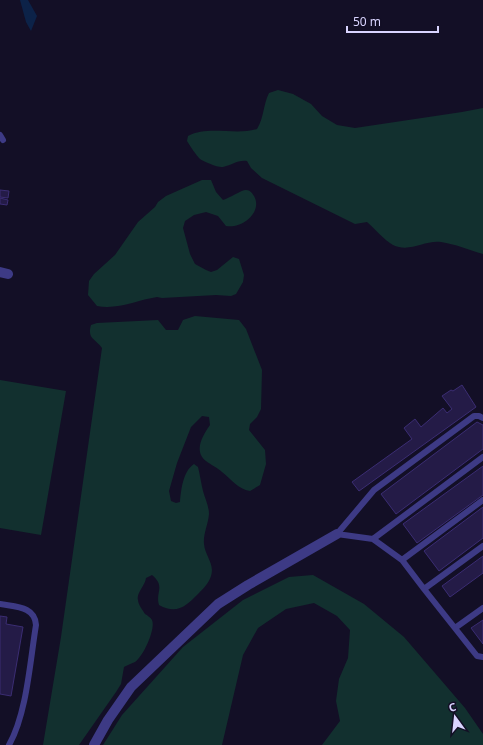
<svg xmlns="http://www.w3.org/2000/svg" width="483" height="745" viewBox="0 0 483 745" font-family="'Noto Sans',sans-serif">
  <rect width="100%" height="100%" fill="#130f26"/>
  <path fill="#12302f" d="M278 90 293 94 311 104 322 116 337 125 355 128 462 112 483 108V254C469 250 455 244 441 242 424 240 410 253 393 245 384 240 375 229 367 222L355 224 262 178 251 168 247 161C236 160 233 165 223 167 218 168 205 162 200 159 196 155 190 146 187 141L188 136C209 125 235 136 257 129 264 118 263 105 269 93Z
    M202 180H211L216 192 223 200C230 198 241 190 246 190 250 190 252 193 254 196 263 212 242 229 226 226L218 216 206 212 194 215 185 221 183 228 190 254 195 264 206 270 211 272 217 270 233 257 239 259 244 275 243 282 236 294 231 296 216 295 162 298 157 297C137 300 118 310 97 306L88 295 89 281 94 274 115 255 138 222 155 207 158 202 166 196Z
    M195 316 239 320 246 329 262 370 261 409 257 417 250 424 249 430 265 450 266 464 260 485 250 491C238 489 232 480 222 472 218 468 211 465 206 461 193 451 203 435 210 425L209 417 202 416 191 427 177 463 169 491 171 501 176 503 180 502C181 490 183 471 194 464L198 467C200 475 201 483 203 491 205 499 209 506 209 514 208 525 203 534 204 544 205 556 215 564 211 576 209 583 203 589 198 594 186 606 177 615 159 605 155 592 166 587 152 575L146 578C145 586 136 593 138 600 138 604 143 611 145 614 148 616 150 617 152 620 156 629 143 657 135 662 131 664 127 665 124 667L121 684 116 692 79 745H43L61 637 102 348C95 338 87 339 91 325L97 323 158 320 166 330H178L183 320Z
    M0 380 66 391 41 535 0 528Z
    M313 575 364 604 404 637 465 708 483 734V745H322L340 721 336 701 339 679 348 658 350 630 337 616 314 603 286 609 258 628 243 655 222 745H103L122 715 183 647 243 600 289 577Z"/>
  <path fill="#0c2248" d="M20 0H28L37 16 31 31 26 22Z"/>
  <path fill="#241b47" stroke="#3b2d73" d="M0 190 9 191 8 198 0 197Z
    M0 198 8 200 7 205 0 204Z
    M462 385 476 407 359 491 352 482 412 439 404 428 415 419 421 427 443 408 447 413 452 409 442 396 451 390 453 391Z
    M477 422 483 425V449L396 514 381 494Z
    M483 466V495L417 543 403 524Z
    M483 507V538L439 571 424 551Z
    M483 556V573L450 597 442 586Z
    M0 616 7 617 6 624 23 627 11 696 0 694Z
    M483 620V644L471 628Z"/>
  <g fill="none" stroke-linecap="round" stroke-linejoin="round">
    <path stroke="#3d3a85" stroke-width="6" d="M0 135 3 140
      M337 534 374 490 474 416H479L483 418
      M337 534 373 539 483 457
      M373 539 402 560 424 589 483 546
      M402 560 483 500
      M424 589 477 656 483 657
      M0 604C15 607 35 606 36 625 30 661 27 713 9 745
      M455 628 483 608"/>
    <path stroke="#3d3a85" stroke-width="10" d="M0 272 8 274
      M94 745 108 720 131 687 218 604 248 585 337 534"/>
  </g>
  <g transform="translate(455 717) rotate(345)" stroke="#130f26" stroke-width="3" paint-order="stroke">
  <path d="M0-3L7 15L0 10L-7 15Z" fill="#d9d4ff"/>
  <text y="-6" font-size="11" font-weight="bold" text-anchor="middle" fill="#d9d4ff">С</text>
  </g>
  <path d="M347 26v6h91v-6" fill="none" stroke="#d9d4ff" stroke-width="2"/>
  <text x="353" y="26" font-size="12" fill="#d9d4ff" stroke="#130f26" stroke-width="3" paint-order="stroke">50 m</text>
</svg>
